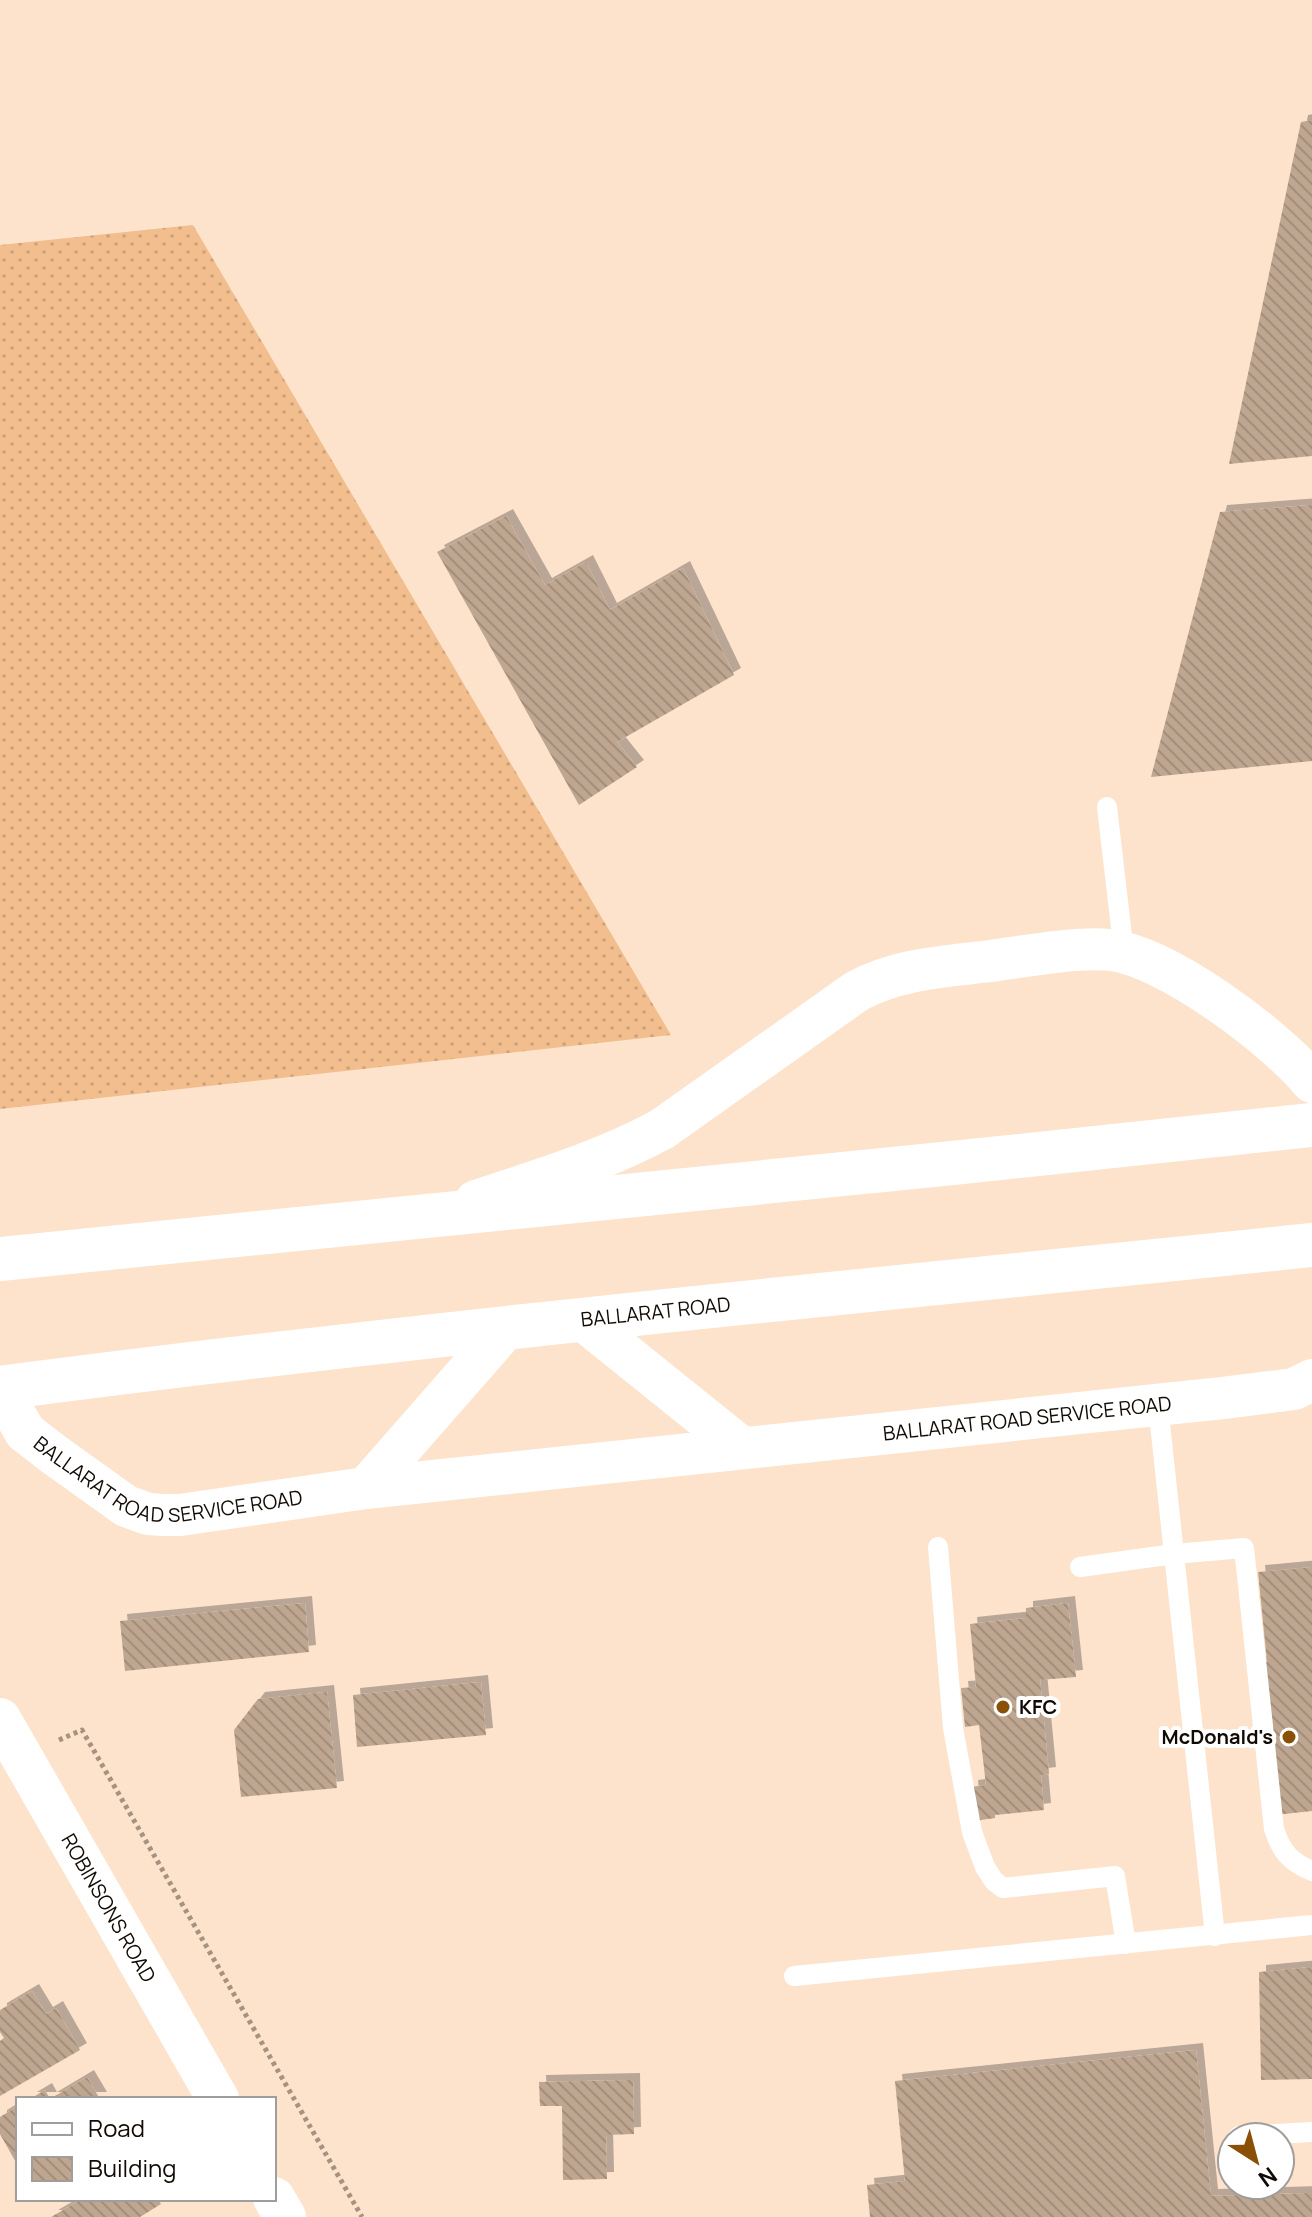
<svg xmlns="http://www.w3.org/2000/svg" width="1312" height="2217" viewBox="0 0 1312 2217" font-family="Manrope,sans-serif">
  <defs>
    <pattern id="grass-dots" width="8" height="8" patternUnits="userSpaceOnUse" patternTransform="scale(2)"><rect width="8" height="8" fill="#f2be8e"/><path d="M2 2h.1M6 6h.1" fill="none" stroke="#cea279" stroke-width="1.8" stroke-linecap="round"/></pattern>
    <pattern id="building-back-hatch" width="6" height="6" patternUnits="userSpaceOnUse" patternTransform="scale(2)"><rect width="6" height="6" fill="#bea690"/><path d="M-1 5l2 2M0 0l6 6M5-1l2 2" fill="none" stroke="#a28e7b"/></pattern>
    <filter id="shadow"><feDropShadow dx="7" dy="-7" stdDeviation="0" flood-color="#0004"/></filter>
  </defs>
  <rect width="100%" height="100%" fill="#fde3cc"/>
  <path fill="url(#grass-dots)" d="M193 225 622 952 671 1035 0 1109V245Z"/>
  <path fill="url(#building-back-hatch)" filter="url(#shadow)" d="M1312 120V456L1229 464 1301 122Z
    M1312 505V761L1151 777 1220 512Z
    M506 516 545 585 586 562 610 610 683 568 734 675 617 742 637 767 579 805 437 552Z
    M1312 1567V1811L1275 1815 1259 1663 1267 1662 1258 1572Z
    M305 1603 309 1652 125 1671 120 1621Z
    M1068 1603 1076 1677 1040 1680 1049 1774 1041 1775 1044 1810 995 1815V1818L974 1821 971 1787 986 1785 979 1725 965 1727 961 1688 976 1687 970 1624 1026 1618V1608Z
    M481 1682 486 1735 357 1747 353 1695Z
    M327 1692 337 1788 241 1797 234 1730 258 1699Z
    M1312 1967V2079L1261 2080 1259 1972Z
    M32 1991 46 2014 56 2008 80 2050 0 2096V2041L4 2038 0 2032V2010Z
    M1196 2050 1211 2196 1312 2193V2217H870L867 2185 905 2181 895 2081Z
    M87 2077 100 2099H30L45 2090 50 2099Z
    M633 2080 634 2134 606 2135 607 2179 563 2180 562 2106H540L539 2082Z
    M18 2106V2166L0 2134V2117Z
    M82 2199H158L161 2204 140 2217H51Z"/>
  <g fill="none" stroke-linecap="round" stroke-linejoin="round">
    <path stroke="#a59281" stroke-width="5" stroke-dasharray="4 4" stroke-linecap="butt" d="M59 1740 82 1730 362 2217"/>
    <path stroke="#fff" stroke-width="20" d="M1107 807 1124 953
      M1158 1405 1215 1936
      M938 1547 953 1728 972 1832 985 1867 994 1881 1003 1888 1115 1876 1126 1944
      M1080 1567 1174 1554 1244 1548 1274 1829C1281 1851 1290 1862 1312 1871
      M794 1976 1312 1925
      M1239 2136 1312 2132"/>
    <g stroke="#fff" stroke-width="42">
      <path d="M476 1201C540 1180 603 1161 662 1129L857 991C896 970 938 967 982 962 1018 958 1075 946 1110 950 1167 956 1276 1038 1312 1082"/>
      <path d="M583 1320 742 1448"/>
      <path id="s1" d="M0 1388 25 1432 52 1453 126 1506 148 1514 163 1515H180L366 1488 1223 1398 1294 1389 1312 1380"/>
      <path d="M366 1488 507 1327"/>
      <path id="s2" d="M0 1719 218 2099"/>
      <path d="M274 2198 285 2217"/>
    </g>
    <g stroke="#fff" stroke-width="44">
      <path d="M0 1259 943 1164 1312 1125"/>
      <path id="s3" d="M0 1388C436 1331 874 1290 1312 1245"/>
    </g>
  </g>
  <g fill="#8a5106" stroke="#fff" stroke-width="3">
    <circle cx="1003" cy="1707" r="8"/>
    <circle cx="1289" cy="1737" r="8"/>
  </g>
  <g text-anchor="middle" stroke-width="8" stroke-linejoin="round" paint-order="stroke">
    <g font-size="20" fill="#120a04" stroke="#fff">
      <text dy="7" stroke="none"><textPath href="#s3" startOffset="660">BALLARAT ROAD</textPath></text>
      <text dy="7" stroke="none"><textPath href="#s1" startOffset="1084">BALLARAT ROAD SERVICE ROAD</textPath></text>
      <text dy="7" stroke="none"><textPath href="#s1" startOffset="210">BALLARAT ROAD SERVICE ROAD</textPath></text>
      <text dy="7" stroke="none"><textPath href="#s2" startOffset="218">ROBINSONS ROAD</textPath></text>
    </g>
    <g font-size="20" font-weight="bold" fill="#120a04" stroke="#fff" text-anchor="start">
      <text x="1019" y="1714">KFC</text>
      <text x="1273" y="1744" text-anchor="end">McDonald's</text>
    </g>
  </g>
  <rect x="16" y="2097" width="260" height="104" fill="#ffffff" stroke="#a09d9b" stroke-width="2"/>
  <rect x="32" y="2123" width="40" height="12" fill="#ffffff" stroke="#a09d9b" stroke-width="2"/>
  <text x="88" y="2137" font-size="24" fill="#120a04">Road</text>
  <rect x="32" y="2157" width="40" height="24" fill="url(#building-back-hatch)" stroke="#a09d9b" stroke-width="2"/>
  <text x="88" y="2177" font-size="24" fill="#120a04">Building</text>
  <g transform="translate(1256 2161) rotate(144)"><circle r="38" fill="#ffffff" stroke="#a09d9b" stroke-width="2"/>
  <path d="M0-6L14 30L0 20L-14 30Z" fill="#8a5106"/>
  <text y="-12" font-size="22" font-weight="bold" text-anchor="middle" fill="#120a04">N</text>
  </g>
</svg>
